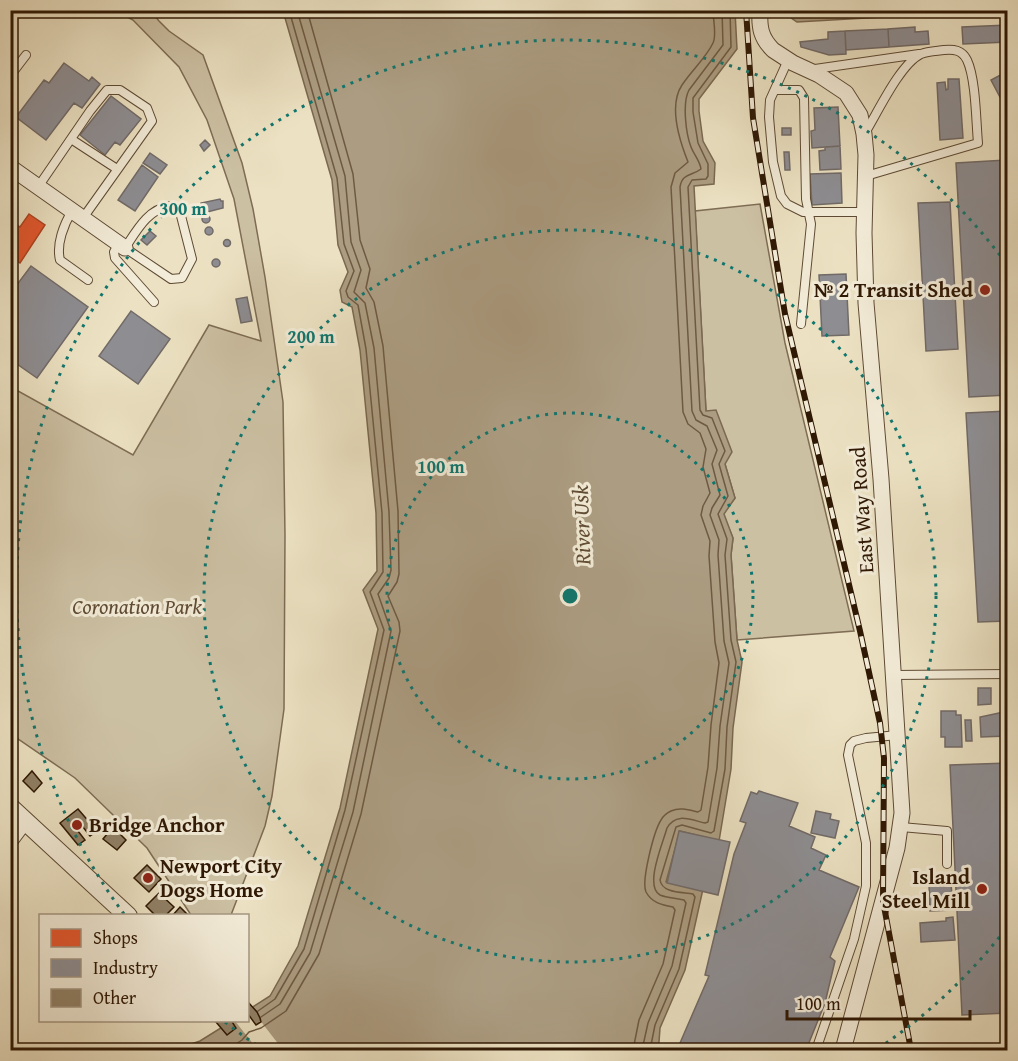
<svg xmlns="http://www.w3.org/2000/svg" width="1018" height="1061" viewBox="0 0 1018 1061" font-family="'Gentium Book Plus',serif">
  <rect width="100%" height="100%" fill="#ece2c3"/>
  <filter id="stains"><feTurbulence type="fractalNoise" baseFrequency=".00333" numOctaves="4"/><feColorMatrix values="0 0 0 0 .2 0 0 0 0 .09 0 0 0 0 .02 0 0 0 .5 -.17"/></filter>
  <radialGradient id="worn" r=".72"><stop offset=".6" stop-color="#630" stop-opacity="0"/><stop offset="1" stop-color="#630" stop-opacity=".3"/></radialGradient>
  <path fill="#ccc0a3" stroke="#7e6c54" stroke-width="1.5" d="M116 11H151L159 21 169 31 203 55 242 163 253 209 265 277 283 402 285 535 284 709 272 796 265 826 231 915H191L147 848 75 778 11 734V387L133 455 209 325 261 341 234 199 207 120 179 67 133 20Z
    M760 204 785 343 854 631 737 640 731 555 733 538 723 514 735 498 725 464 706 411 695 211Z"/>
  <path fill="#ac9d82" stroke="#7a6850" stroke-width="1.5" d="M1007 10 797 22 781 11V10Z
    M283 11H735L737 49 699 99V111L703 141 715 163 714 184 694 186 706 411 716 410 732 452 725 464 735 498 724 514 733 538 731 555 737 640 742 662 733 728 731 769 719 841 680 831 666 882 703 889 685 970 660 1028 659 1042 655 1050H174L200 1041 232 1021 248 1020V1010L270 996 298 946 340 808 378 629 363 590 377 571 376 513 360 350 352 307 342 302 340 290 348 272 338 245 332 180Z"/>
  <path fill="#ece2c3" d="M249 1006 283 1050H258L235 1021 248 1020Z"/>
  <path fill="#e4572e" stroke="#ae4421" stroke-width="1.5" d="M29 214 45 225 20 263 10 257V220L20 227Z"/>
  <path fill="#8d8d92" stroke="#716a67" stroke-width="1.5" d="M1008 25V42L963 44 962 27Z
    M915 27V32L928 31 929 44 889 47 888 29Z
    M888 29 889 47 846 50 845 31Z
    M845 31 846 54 829 55 801 47 800 42 828 39V32Z
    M64 63 89 81 92 77 100 84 82 108 74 103 46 140 16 117 44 80 49 83Z
    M1008 71V95L1001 99 991 80Z
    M948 79H959L963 138 940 140 937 83 945 82 946 90 948 89Z
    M111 96 141 119 120 145 115 142 105 155 80 135Z
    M838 107 840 146 812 148 811 131 815 130 814 108Z
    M782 128H791V135H782Z
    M205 140 210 145 204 151 200 145Z
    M840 146 841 169 820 170 819 151 825 150V147Z
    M784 152H789L790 170H785Z
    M150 153 167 165 160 174 143 163Z
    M1006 160 1008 395 969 397 956 163Z
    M142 165 158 177 135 211 118 200Z
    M841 173 842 203 812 205 810 174Z
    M220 199 221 201H223V208L203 213 201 203Z
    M950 202 958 349 926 351 918 203Z
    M202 219a4 4 0 1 1 8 0a4 4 0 1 1-8 0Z
    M205 231a4 4 0 1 1 8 0a4 4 0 1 1-8 0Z
    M150 231 156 236 147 245 141 240Z
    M223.5 243a3.5 3.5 0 1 1 7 0a3.5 3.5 0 1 1-7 0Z
    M212 263a4 4 0 1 1 8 0a4 4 0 1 1-8 0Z
    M31 266 88 307 37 378 10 359V294Z
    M846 274 849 335 822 336 819 275Z
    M247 297 252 321 241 323 236 299Z
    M131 311 170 339 138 384 99 356Z
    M1008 411V621L978 622 966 413Z
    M978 688H991V704L978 705Z
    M941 711H956V715H961L962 747H945V737H941Z
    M1004 712 1007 736 981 737 980 717Z
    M965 720H971L972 741H966Z
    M1008 763V1013L962 1015 950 765Z
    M759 791 798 803 789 826 815 837 811 848 826 855 819 870 859 887 830 957 835 961 825 1003 806 1050H677L709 976 705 975 734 854 746 823 740 821 751 792 757 794Z
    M816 811 831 814 830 819 839 821 835 838 811 833Z
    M679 831 730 842 718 895 667 883Z
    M951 883 953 910 930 911 929 884Z
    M953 917 955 940 921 942 920 923 946 921V918Z"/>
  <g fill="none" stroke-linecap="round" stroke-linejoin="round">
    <path stroke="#6e5a43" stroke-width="1.5" d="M791 10 799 15 895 10
      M258 1011 275 999 304 949 345 810 384 630 370 592 383 572 382 513 366 349 358 305 348 297 346 291 354 271 344 244 337 178 289 10
      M261 1017 280 1004 310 953 353 812 391 631 378 594 389 578 391 570 389 512 374 348 365 303 354 292 361 270 351 242 345 176 297 10
      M227 1050 242 1040 249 1032 261 1028 286 1011 319 954 361 814 400 631 399 622 388 596 397 582 399 574 398 511 383 346 374 302 366 288 370 269 360 240 353 174 307 10
      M633 1050 639 1020 663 964 675 910 673 907C662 905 652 903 646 892 641 881 654 831 661 820 663 816 667 813 671 811 680 807 689 810 698 812L701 810 708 767 711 725 719 663 715 642 709 556 710 541 701 515 703 506 710 493 703 467 706 449 700 433 688 424 683 412 671 187 675 173 688 162C680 142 668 106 682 85 691 71 706 58 713 43 717 35 713 20 713 10
      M642 1050 648 1023 672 966 686 903 684 900C676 898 667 898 660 895 644 886 663 843 667 828 676 812 691 820 705 823L708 822 717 768 720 726 729 663 724 641 718 555 719 540 710 515 712 508 720 495 712 464 717 450 707 426 696 420 692 411 680 187C682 173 692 176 701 169 700 161 694 155 691 147 686 134 682 103 689 90L723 45 722 10
      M650 1050 655 1025 679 969 695 897 693 894C681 892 662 893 660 880L676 827 682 825 711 833 714 831 725 769 727 727 736 662 731 640 725 555 727 539 718 514 728 496 719 464 725 451 712 418 703 415 700 410 688 187 692 180 706 179 708 176V164L698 143 693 112V98L731 47 730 10"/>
  </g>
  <path fill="#918167" stroke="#2f1804" stroke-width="1.5" d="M32 771 42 783 34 792 23 781Z
    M78 809 97 831 90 836 83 827 78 831 85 840 78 845 60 823Z
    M113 827 126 840 117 850 103 839Z
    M147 865 161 879 149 892 134 878Z
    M159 893 174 907 165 916H156L146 906Z
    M180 907 189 916H172Z
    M248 1002 257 1012 260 1018 261 1022 256 1025 248 1014Z
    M218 1020H231L236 1028 227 1035 216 1022Z"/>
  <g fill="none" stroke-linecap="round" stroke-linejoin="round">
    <g stroke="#5e4a34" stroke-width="10">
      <path id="service" d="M788 60 770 100 769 117 773 162 781 196 787 204 803 212H865
        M815 69 919 54
        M10 76 26 55
        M775 90H799L804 98 806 199 811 224 801 324
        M865 133C878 112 900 64 921 54 928 51 937 51 944 50 954 49 962 50 967 60 976 79 976 122 978 143L866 176
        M71 139 117 169
        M38 187 90 111 107 90H120L147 108 152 121 83 218
        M170 206 180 212 192 259 182 278 171 279 125 248C137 230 148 209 170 206Z
        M72 211C64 224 56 244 60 260L88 280
        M119 243 114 252 115 258 154 302
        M894 675 1008 674
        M901 827 947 831V864
        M816 1050 854 939 866 886V843L848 755 850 745 854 741 866 738 898 735"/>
    </g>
    <g stroke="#5e4a34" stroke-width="17">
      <path id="minor" d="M760 10C759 28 761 38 773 50L793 63 819 75 846 93 860 115 864 134 866 155 864 233 866 303 881 479 902 813 897 848 843 1050
        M10 167 125 248
        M10 841 25 821"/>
    </g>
    <g stroke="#5e4a34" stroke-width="20">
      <path id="tertiary" d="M10 807 128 916"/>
    </g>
    <use href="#service" stroke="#f3ecd8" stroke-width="8"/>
    <use href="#minor" stroke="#f3ecd8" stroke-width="15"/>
    <use href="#tertiary" stroke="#f3ecd8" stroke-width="18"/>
    <g stroke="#2f1804" stroke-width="6">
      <path id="rail" d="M746 10 753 118 785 314 860 631 880 723 884 758 883 901 911 1050"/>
    </g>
    <use href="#rail" stroke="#f3ecd8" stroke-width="4" stroke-dasharray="11" stroke-linecap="butt"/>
  </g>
  <g fill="none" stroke="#0f766e" stroke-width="3" stroke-dasharray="3 6">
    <circle cx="570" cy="596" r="183"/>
    <circle cx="570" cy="596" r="366"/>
    <path d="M1005 930A548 548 0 0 1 876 1050M264 1050A548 548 0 0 1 225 1022M124 914A548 548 0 0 1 1005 262"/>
  </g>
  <g fill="#8f2418" stroke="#f3ecd8" stroke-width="2">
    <circle cx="985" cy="290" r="6"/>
    <circle cx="77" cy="825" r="6"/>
    <circle cx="148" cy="878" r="6"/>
    <circle cx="982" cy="889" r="6"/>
  </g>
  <g text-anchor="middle" stroke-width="6" stroke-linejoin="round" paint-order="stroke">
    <g font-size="21" font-weight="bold" fill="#2f1804" stroke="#f3ecd8" text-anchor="end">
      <text x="973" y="297">№ 2 Transit Shed</text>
      <text x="89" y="832" text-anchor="start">Bridge Anchor</text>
      <text x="160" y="873" text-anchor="start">Newport City<tspan x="160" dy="24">Dogs Home</tspan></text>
      <text x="970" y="884">Island<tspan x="970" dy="24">Steel Mill</tspan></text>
    </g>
    <g font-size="21" fill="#2f1804" stroke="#f3ecd8">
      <text transform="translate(862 510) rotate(-94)" y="7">East Way Road</text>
    </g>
    <g font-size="21" font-style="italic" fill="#5e4a34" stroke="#f3ecd8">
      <text x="137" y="614">Coronation Park</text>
    </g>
    <g font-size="22" font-style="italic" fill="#614d36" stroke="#f3ecd8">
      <text transform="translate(581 525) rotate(-92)" y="8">River Usk</text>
    </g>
  </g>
  <circle cx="570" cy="596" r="9" fill="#0f766e" stroke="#f3ecd8" stroke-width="3"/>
  <g font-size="18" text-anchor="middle" font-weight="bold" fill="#0f766e" stroke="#f3ecd8" stroke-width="6" stroke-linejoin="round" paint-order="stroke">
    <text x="183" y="215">300 m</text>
    <text x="311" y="343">200 m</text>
    <text x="441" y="473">100 m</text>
  </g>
  <rect width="1018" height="1061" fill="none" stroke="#ece2c3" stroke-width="36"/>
  <rect x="12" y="12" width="994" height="1037" fill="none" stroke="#2f1804" stroke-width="3"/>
  <rect x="18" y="18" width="982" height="1025" fill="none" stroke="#2f1804" stroke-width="1.5"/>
  <rect x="39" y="914" width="210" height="108" fill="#f3ecd8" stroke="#a59783" stroke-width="1.5"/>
  <rect x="51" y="929" width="30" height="18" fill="#e4572e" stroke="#a59783" stroke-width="1.5"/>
  <text x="93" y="944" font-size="18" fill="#2f1804">Shops</text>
  <rect x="51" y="959" width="30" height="18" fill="#8d8d92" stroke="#a59783" stroke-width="1.5"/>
  <text x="93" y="974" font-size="18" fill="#2f1804">Industry</text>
  <rect x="51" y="989" width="30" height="18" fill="#918167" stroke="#a59783" stroke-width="1.5"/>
  <text x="93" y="1004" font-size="18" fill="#2f1804">Other</text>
  <path d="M787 1010v9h183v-9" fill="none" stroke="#2f1804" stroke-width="3"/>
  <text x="796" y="1010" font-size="18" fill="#2f1804" stroke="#f3ecd8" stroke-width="4.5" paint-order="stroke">100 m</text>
  <rect width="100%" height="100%" filter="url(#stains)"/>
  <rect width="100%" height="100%" fill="url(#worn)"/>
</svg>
